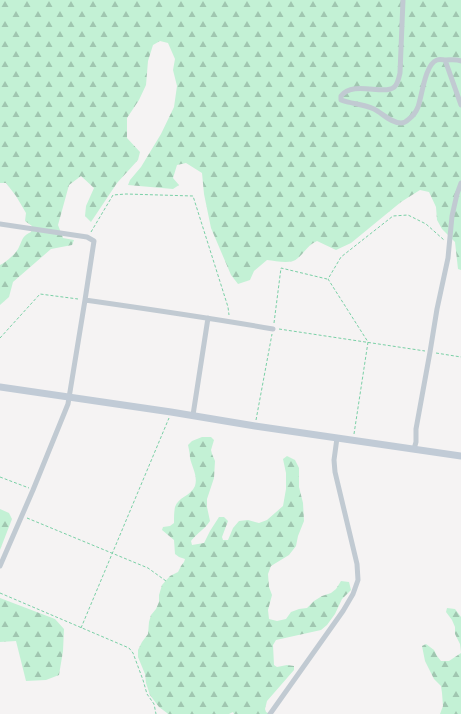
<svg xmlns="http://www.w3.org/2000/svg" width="461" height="714" viewBox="0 0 461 714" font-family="'Titillium Web',sans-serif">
  <defs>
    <pattern id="forest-firs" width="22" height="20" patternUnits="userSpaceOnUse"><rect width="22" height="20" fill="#c3f1d5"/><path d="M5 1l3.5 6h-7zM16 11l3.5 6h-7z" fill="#a0c6b0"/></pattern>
  </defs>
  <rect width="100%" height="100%" fill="#f5f3f3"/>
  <path fill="url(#forest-firs)" d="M0 0H461V270L458 269 455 242 442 229 437 220 436 207 429 192 420 190 401 202 351 243 336 250 317 241C308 245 305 252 298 258 291 265 277 261 267 260L254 271 250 280 238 284 231 275 211 228 204 194 202 173 186 163 177 165 173 178 179 185 173 189 128 185 130 180 141 167 161 134 174 107 177 86 173 70 175 59 168 43 160 41 153 45 148 61 146 85 139 100 127 118V138L140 152 138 160 117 183 91 222 85 216 86 206 94 188 81 176 69 185 58 225 63 238 74 240 72 245 51 249 13 282 9 297 0 305V265C5 263 17 253 19 247 23 239 22 236 31 232L32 226 25 221 26 213 16 196 6 183H0Z
    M202 437H211L214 440 211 450 212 454 215 461 214 478 207 499V507L210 521C205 529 197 533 191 541L192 545 204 543 210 531 219 517H224L228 521 222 537 223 540H228L233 528 239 521 248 520 259 523 267 520 283 506 286 489V473L283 459 287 456 295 460 299 468V487L303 503 304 521 298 536 296 546 289 555 271 566 268 574 269 587 272 595 268 610 269 619 277 621 286 619 291 612 299 609 307 608 314 601 322 596 331 593 336 589 341 581 349 582 351 590 342 599 335 614 327 625 321 630 276 640 273 645 274 665 277 667 287 665 294 666V670L267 701 265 709 266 712 270 714H234L233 712 229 714H168L167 713 159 707 150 695 146 683 145 674 138 657V650L142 642 148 634 149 622 151 615 156 609 159 602V595L162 585 170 576 178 572 181 566 184 562 185 559 179 557 175 554 174 540 162 530 163 527 170 526 174 523C174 518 174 512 175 507 178 497 191 496 195 486 198 476 192 467 190 458 190 454 189 450 188 445L192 441Z
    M0 509 9 513 12 519 0 550Z
    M0 598 55 619 64 629 63 651 59 675 46 680 26 681 16 641 0 642Z
    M447 608 455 609 461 617V652L460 644 455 634V627L452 620 446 612Z
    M426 644 434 650 437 656 441 661H449L461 653V714H440L443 706 442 693 441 686 434 679 425 661 422 646Z"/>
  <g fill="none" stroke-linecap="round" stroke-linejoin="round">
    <path stroke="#7ad0a6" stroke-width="1" stroke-dasharray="3 2" stroke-linecap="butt" d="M91 232 113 195 126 194 193 196 228 307 229 315
      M274 323 281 268 327 279
      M279 329 425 351
      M0 338 40 294 78 299
      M436 353 461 357
      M256 420 272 334
      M354 434 368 342 328 279 341 257 393 216 408 215 426 224 444 240
      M0 477 29 488
      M27 518 148 568 166 581
      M0 593 129 648 133 653 143 680 147 694 154 704 156 714
      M81 628 169 418"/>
    <path stroke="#c1cad2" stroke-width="5" d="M403 0 400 73C399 77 398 82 396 85 388 98 354 79 341 96V100C352 104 363 104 374 109 382 113 391 123 401 123 404 123 407 121 409 119 413 116 416 112 418 107 422 96 425 64 437 60 440 59 443 60 446 60 452 60 456 59 461 61
      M445 60 461 105
      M0 224 87 237 94 241 85 300 68 404 33 490 0 566
      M85 300C148 309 211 318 273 329
      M193 415 208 318
      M414 449 416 442V429L430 352 437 309 448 258 452 216 457 194 461 183
      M270 714 343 611 353 594 358 580 357 564 335 472 334 460 337 438"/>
    <path stroke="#c1cbd6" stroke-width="7" d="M0 387 171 412 255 426 461 456"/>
  </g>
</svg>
